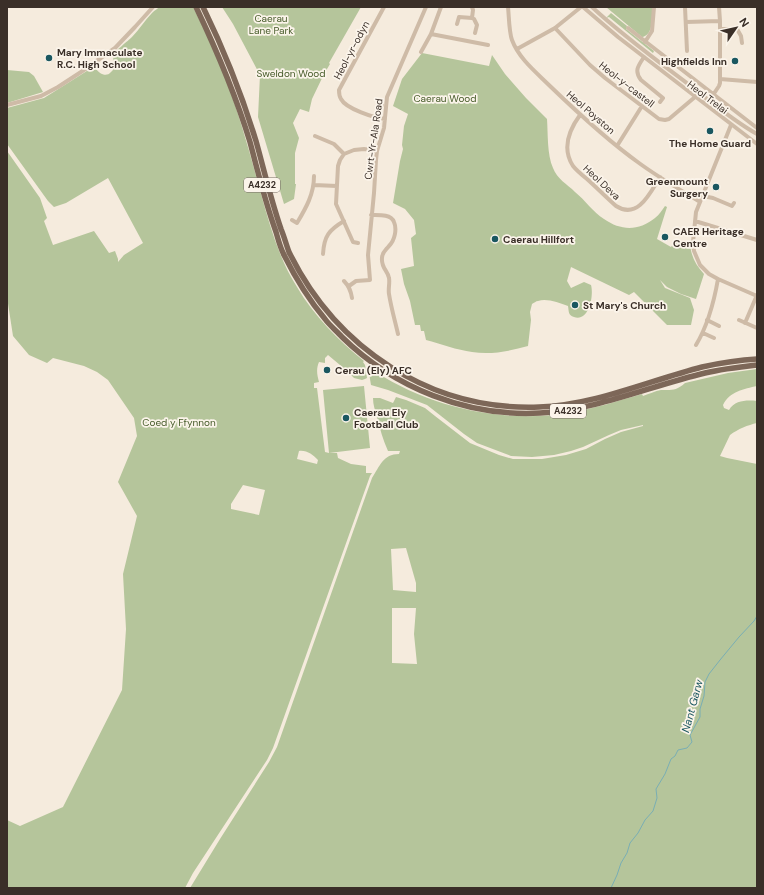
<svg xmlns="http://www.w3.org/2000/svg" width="764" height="895" viewBox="0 0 764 895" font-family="'DM Sans',sans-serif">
  <rect width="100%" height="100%" fill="#f5ebdd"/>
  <path fill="#b5c59b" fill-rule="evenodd" d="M160 7H193C213 45 230 86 242 127 249 150 255 172 261 194 270 226 279 259 297 287 314 316 338 340 364 361L363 362 365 365 367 378 365 379 362 380 354 378 346 370 328 355 325 358V363L319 362C316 369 317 375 319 382L314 383V388H317L325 452 329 453H337L338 458 351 464 366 466V473H372L370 476 273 748 267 760 193 873 185 888H7V820L20 826 63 807 122 690 126 629 123 574 137 516 118 482 137 436 134 418 108 380 97 372 84 366 53 358 47 363 29 355 13 336 7 297V151L40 198 47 218 44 221 53 245 94 231 109 253 115 251 118 259V262L124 255 143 243 108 178 66 203 54 207 48 201 7 144V108L44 98 60 88 90 69H91L93 68 96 69C99 73 106 78 111 72 118 66 111 60 114 54 115 51 128 41 132 37 139 30 145 20 152 13 155 10 157 9 160 7ZM299 451C307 450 313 455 318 460L317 464 297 459ZM243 485 265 490 259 515 231 509V504Z
    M222 7H361L329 63 330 64 324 74 312 99 309 112 300 109 293 123 299 138 295 153V184H296L294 199 284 204 258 117 260 75 233 24Z
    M606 7H652C652 16 654 35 642 37Z
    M611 13 627 26 626 29 654 51 653 53 609 17 606 18Z
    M422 53 489 66 492 55 505 74 526 98 547 119C548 133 547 155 553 168 557 179 567 184 575 192 585 200 593 212 604 219 621 231 639 231 655 218 659 215 662 210 665 206L667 207 657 239 671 247 675 242 680 244 690 243C691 256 695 264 704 274L696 299 681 294 667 287 660 280 665 288 690 298 694 310 691 325H667L634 292 629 295 571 267 567 281 571 288 584 282 591 285C594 296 589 322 574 317 568 315 569 312 568 306 559 303 547 298 538 301 536 301 534 303 532 304L530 312 531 320 528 346C510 351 491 355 472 352 457 350 441 344 426 340L424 331H421L420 325H415L410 301 404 284 401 269 414 266 411 238 416 234 414 220 405 209 393 203 400 161 403 149 402 145 404 126 408 114 393 106 402 79Z
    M7 70 29 72 34 76 43 92 7 103Z
    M368 367C425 406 499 424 568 413 593 409 618 401 642 394L643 396C649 394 655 391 661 390 672 390 676 391 685 383L728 373 757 369V386C744 389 730 391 723 405L724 408 729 410C735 400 747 400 757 401V423C748 425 738 429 730 435L720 456 727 458 757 464V888H190L220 839 269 762 277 747 372 478C380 466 383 454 399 454L400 451H388C383 440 380 429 377 417 375 410 373 405 373 398H380L393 403 396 397 406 400 425 408 435 416 470 443 499 455 513 459H542L566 455 586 449 605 439 621 432 643 426V425L621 430 609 435 583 447 571 451 554 455 532 457 511 456 477 443 464 434 427 405 388 390 371 385ZM406 548 416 583V592L393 590 391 549ZM392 608H416L414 634 417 664 392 663Z
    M364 386 370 448 329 453 323 390Z"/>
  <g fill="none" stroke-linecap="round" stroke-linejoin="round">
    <path stroke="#79aeb4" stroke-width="1" d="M611 888 617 875 621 863 627 853 630 843 638 833 645 820 653 811 657 798 656 789 665 774 671 759 675 756 678 750 687 748 692 742 690 735 700 717V709L704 696 705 682 709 674 720 660 739 637 754 621 757 616"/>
    <path stroke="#cebba7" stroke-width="4" d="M384 7 339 90C339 93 339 96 341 99 346 109 375 118 385 119
      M508 7C509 16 509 32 512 40 519 59 537 73 551 87 579 114 607 140 639 163 658 177 679 189 700 202
      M583 7 618 37 644 57 757 144
      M592 7C622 35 655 59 688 84 710 101 732 120 757 134
      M685 7 687 51
      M472 18 474 19 477 25 475 33
      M686 22 720 21
      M457 24 459 17 472 18 473 10 472 7
      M555 28 590 65 605 78 659 119 665 120 669 119 695 97
      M628 28 757 128
      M720 29H737L741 36 742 43
      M431 34 488 45
      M645 42 652 31 654 7
      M517 49 555 28 581 7
      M421 52 431 34 441 7
      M644 57C638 66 634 71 641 80L663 98 660 102
      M720 79 757 82
      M713 95 719 86 720 83V21L719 7
      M7 105 41 96 58 87 81 72 115 48 135 27 153 7
      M580 115C569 130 562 149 573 166 577 171 582 175 587 179 597 188 606 197 616 206 638 220 650 193 660 177
      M376 118 382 105
      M315 136 334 144 344 154
      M617 146 642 106
      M314 185 337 186
      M703 196 713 198 732 206 734 203
      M371 215C379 215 391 214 394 222 397 229 395 240 389 246 386 250 382 252 382 258 381 268 388 271 389 278 390 283 388 289 389 294 391 307 395 321 398 334
      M292 220 297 223C306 208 314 194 314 176
      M695 221 757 240
      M358 243 353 242 336 204 338 166 340 160 344 154 354 150 364 149 377 151
      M323 254C324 236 329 230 344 221
      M718 279 757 296
      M344 281C349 286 351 291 352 298
      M349 286 356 281 370 280 368 255 374 193 376 160 377 151 384 128 387 97 426 7
      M707 320 719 326
      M739 320 757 328
      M745 323 757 295
      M703 333 714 338
      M696 345C708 325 714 302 718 279L709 274 700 265 694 251 693 242 696 212 731 125"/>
    <path stroke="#7d6758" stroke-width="5.5" d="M196 7C217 51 236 96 250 142 258 172 265 202 276 232 278 239 280 247 284 255 295 277 309 300 325 319 330 326 337 331 342 337 394 388 467 417 540 413 597 410 650 386 705 373 722 369 739 367 757 365
      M203 7C224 50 242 95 256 141 264 170 271 200 281 229 284 236 286 244 289 252 336 348 430 411 539 407 595 405 648 381 702 367 720 363 738 360 757 359"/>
  </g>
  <g fill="#1a5760" stroke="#fbf4ea" stroke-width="1.5">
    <circle cx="49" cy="58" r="4"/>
    <circle cx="735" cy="61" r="4"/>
    <circle cx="710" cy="131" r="4"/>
    <circle cx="716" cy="187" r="4"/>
    <circle cx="665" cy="237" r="4"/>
    <circle cx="495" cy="239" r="4"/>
    <circle cx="575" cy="305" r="4"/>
    <circle cx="327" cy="370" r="4"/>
    <circle cx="346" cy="418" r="4"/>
  </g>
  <g text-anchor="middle" stroke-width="3.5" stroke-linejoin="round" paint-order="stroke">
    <g fill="#fbf4ea" stroke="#746a62" stroke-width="1">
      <rect x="244" y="178" width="36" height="14" rx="3"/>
      <rect x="550" y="404" width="36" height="14" rx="3"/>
    </g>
    <g font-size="9" font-weight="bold" fill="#3a2f28">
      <text x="262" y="188">A4232</text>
      <text x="568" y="414">A4232</text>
    </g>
    <g font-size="10" fill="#465b2a" stroke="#fbf4ea">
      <text x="271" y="22">Caerau<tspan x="271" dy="12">Lane Park</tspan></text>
      <text x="291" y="77">Sweldon Wood</text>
      <text x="445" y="102">Caerau Wood</text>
      <text x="179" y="426">Coed y Ffynnon</text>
    </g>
    <g font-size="10" fill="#3a2f28" stroke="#fbf4ea">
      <text transform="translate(351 50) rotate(-62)" y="4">Heol-yr-odyn</text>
      <text transform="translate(627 84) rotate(38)" y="4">Heol-y-castell</text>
      <text transform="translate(708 97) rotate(37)" y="4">Heol Trelai</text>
      <text transform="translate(591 112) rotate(41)" y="4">Heol Poyston</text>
      <text transform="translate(373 139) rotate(-82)" y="4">Cwrt-Yr-Ala Road</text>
      <text transform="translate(602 182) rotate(43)" y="4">Heol Deva</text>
    </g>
    <g font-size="10" font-weight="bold" fill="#3a2f28" stroke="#fbf4ea" text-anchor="start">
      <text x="57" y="56">Mary Immaculate<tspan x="57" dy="12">R.C. High School</tspan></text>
      <text x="727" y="65" text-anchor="end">Highfields Inn</text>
      <text x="710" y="147" text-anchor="middle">The Home Guard</text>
      <text x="708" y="185" text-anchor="end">Greenmount<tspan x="708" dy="12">Surgery</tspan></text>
      <text x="673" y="235">CAER Heritage<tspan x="673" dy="12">Centre</tspan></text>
      <text x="503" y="243">Caerau Hillfort</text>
      <text x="583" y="309">St Mary's Church</text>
      <text x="335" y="374">Cerau (Ely) AFC</text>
      <text x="354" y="416">Caerau Ely<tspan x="354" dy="12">Football Club</tspan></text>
    </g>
    <g font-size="11" font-style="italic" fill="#1a5760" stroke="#fbf4ea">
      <text transform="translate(692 706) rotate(-75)" y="4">Nant Garw</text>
    </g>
  </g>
  <rect width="764" height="895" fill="none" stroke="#3a2f28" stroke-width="16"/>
  <g transform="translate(736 28) rotate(56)" stroke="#fbf4ea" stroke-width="3" paint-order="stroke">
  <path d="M0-3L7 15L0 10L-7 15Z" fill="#3a2f28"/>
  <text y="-6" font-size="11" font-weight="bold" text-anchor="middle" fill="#3a2f28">N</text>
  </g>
</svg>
